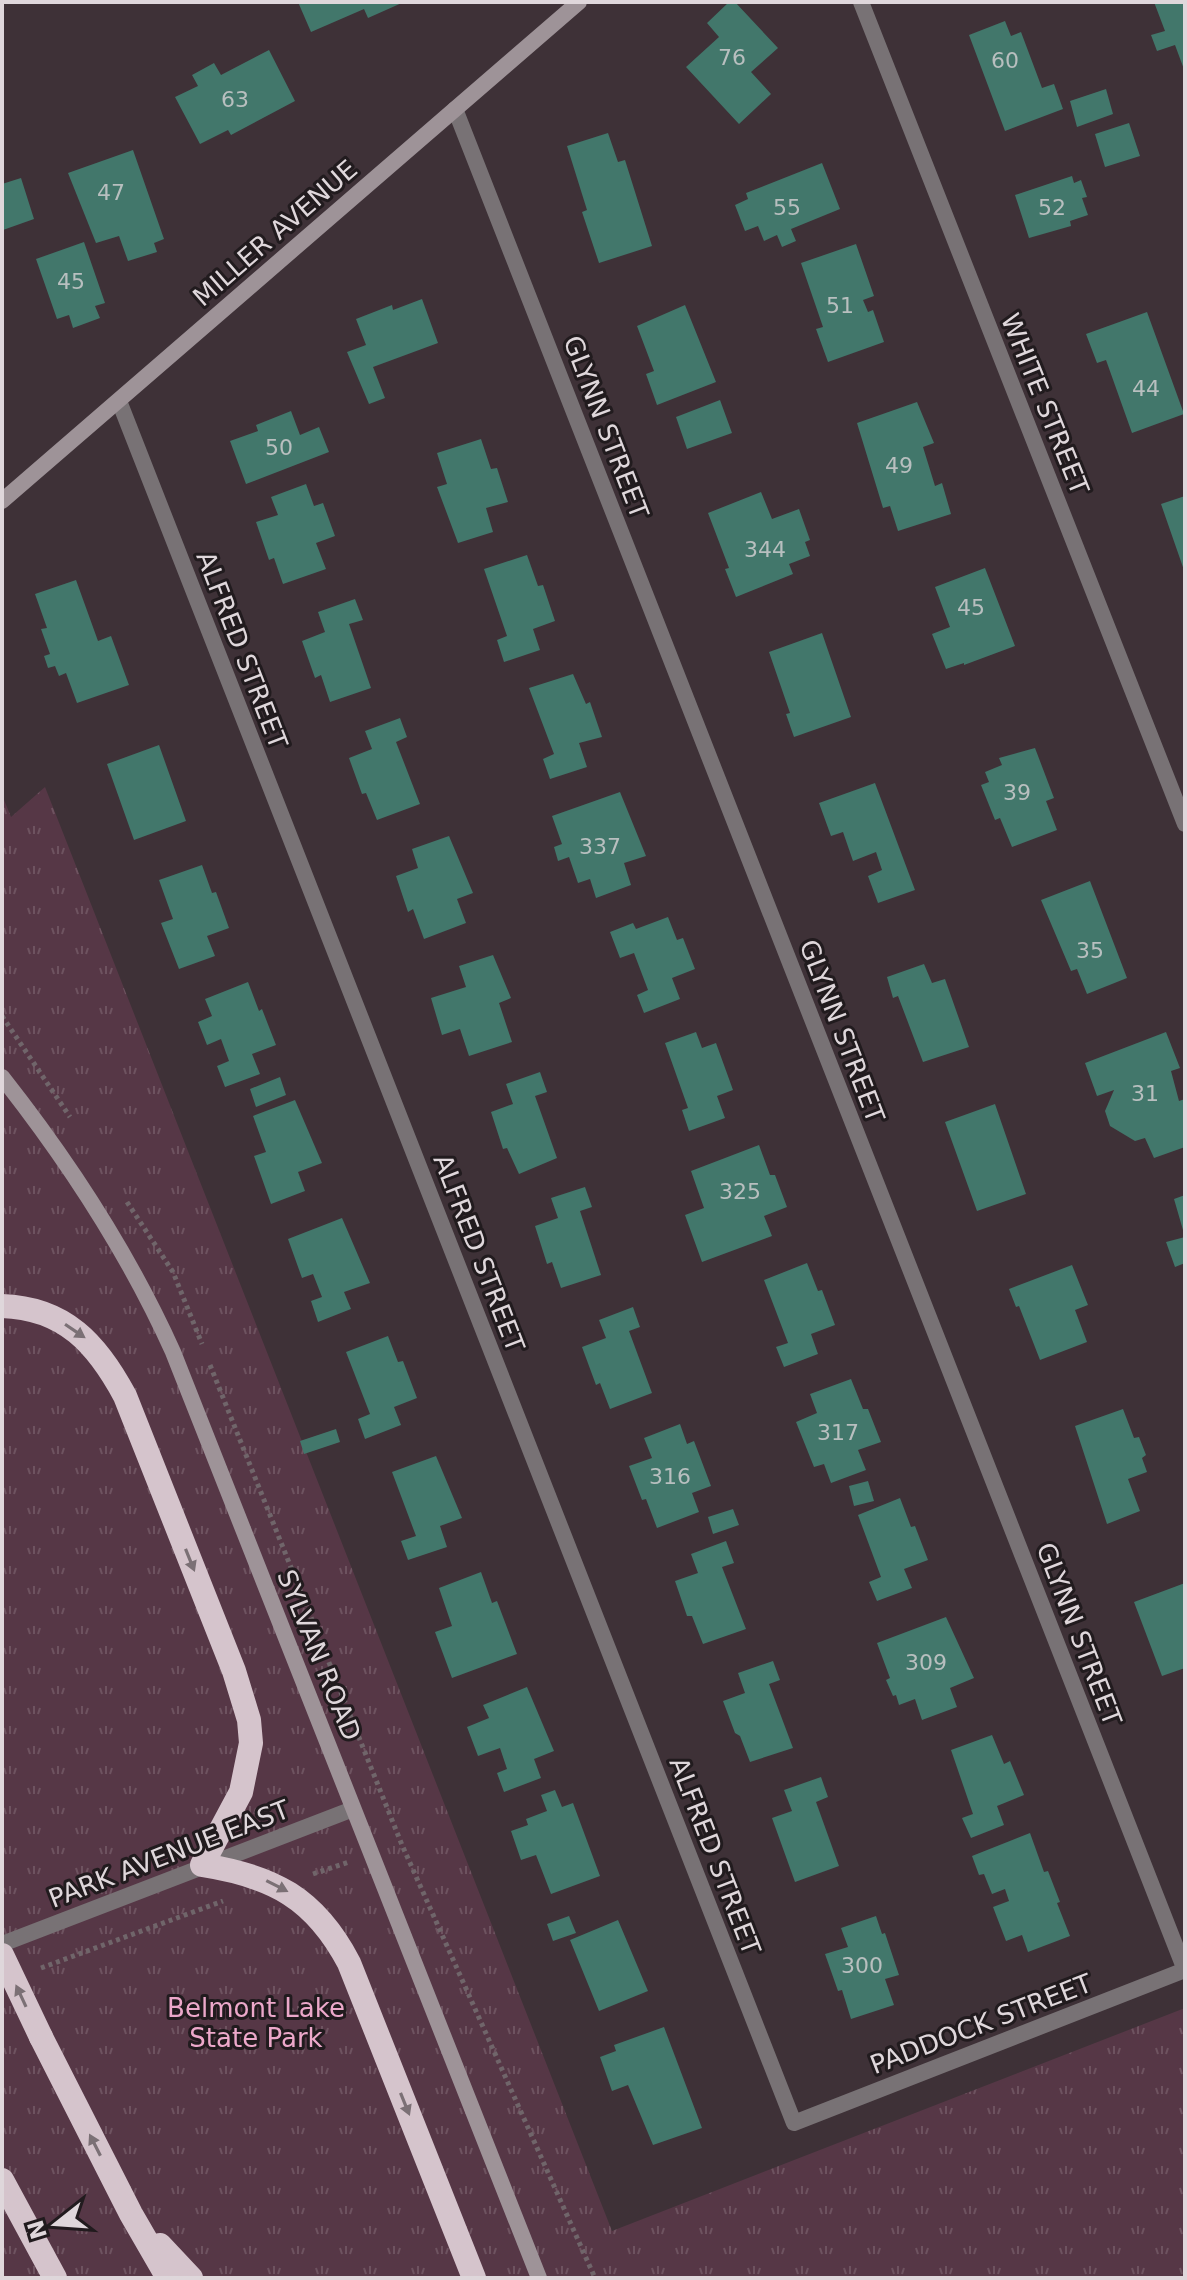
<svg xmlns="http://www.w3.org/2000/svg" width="1187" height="2280" viewBox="0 0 1187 2280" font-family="'DejaVu Sans',sans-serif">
  <defs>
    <pattern id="park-tufts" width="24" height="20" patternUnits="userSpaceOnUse" patternTransform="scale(2)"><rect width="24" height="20" fill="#563746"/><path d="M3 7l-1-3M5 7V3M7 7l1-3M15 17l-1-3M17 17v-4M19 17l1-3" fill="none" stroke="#6e5360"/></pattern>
  </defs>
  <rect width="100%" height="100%" fill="#3e3137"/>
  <path fill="url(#park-tufts)" d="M45 787 612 2231 1185 2008V2278H2V795L11 817Z"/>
  <path fill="#42776b" d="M298 2H404L368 18 364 9 311 32Z
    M729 2H735L778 48 751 72 771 94 739 124 686 67 719 37 707 23Z
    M1154 2H1185V72L1175 45 1157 51 1151 35 1165 31Z
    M1005 21 1011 36 1021 32 1042 88 1054 84 1063 109 1005 131 969 35Z
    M269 50 295 101 231 135 228 130 200 144 175 97 198 86 192 75 214 63 221 75Z
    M1106 89 1113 114 1077 127 1070 101Z
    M1129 123 1140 156 1105 167 1095 134Z
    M608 133 618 162 625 160 652 246 599 263 582 212 587 210 567 146Z
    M133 150 164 239 154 243 157 252 128 261 119 236 96 243 68 173Z
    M822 163 840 209 791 229 796 241 782 247 777 235 764 241 758 226 745 231 735 205 748 199 746 193Z
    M1072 176 1074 183 1081 180 1087 197 1082 198 1088 215 1070 221 1071 226 1029 238 1015 195Z
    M21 178 34 219 3 230 2 184Z
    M84 242 105 303 95 306 100 318 73 328 69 315 57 319 36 259Z
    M856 244 874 296 863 300 868 312 873 310 884 342 828 362 816 329 823 327 801 263Z
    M422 299 438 343 373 367 385 398 369 404 347 352 366 345 356 319 392 305 393 310Z
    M685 305 716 382 657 405 646 374 654 371 637 326Z
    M1147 312 1184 414 1132 433 1106 360 1097 363 1086 334Z
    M720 400 732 433 687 449 676 417Z
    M917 402 934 443 923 447 935 486 942 483 951 514 898 531 890 506 883 508 857 423Z
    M291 411 300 435 319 427 329 452 246 484 230 441 258 431 256 425Z
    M481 439 491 469 497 468 508 502 486 508 493 532 458 543 437 487 447 484 437 453Z
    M306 484 314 506 323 503 335 536 316 543 326 569 283 584 274 558 269 560 256 522 278 515 271 497Z
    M761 492 772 519 799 509 810 540 805 542 810 556 789 564 793 574 736 597 725 569 729 568 708 513Z
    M1185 496V573L1161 504Z
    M527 555 538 586 543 585 555 621 533 629 540 650 504 662 497 640 507 636 484 569Z
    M985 568 1015 646 964 665V663L946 669 932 634 950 627 935 587Z
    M76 580 98 641 111 636 129 685 77 703 66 673 59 676 55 666 48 668 44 656 50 654 41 629 47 628 35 594Z
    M355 599 363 620 349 624 371 688 330 702 321 675 315 678 302 641 325 632 318 612Z
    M822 633 851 717 794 737 786 714 790 713 769 652Z
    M573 674 586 704 590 702 602 737 579 743 587 767 550 779 543 759 554 754 529 688Z
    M400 718 407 737 396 742 420 804 377 820 366 793 362 794 349 758 372 749 365 731Z
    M159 745 186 821 134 840 107 764Z
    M1035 748 1054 798 1046 801 1057 830 1012 847 1000 818 995 820 981 785 989 782 985 772 1002 765 999 758Z
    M875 783 915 890 878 903 868 876 882 870 876 852 853 861 843 832 831 836 819 803Z
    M620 792 646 856 624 863 631 885 596 898 590 879 578 883 569 857 558 861 554 847 562 844 552 816Z
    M449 836 473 893 457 899 466 923 424 939 413 909 408 912 396 876 418 868 412 849Z
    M202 865 212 893 216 892 229 928 207 936 215 956 179 969 161 923 173 919 159 880Z
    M1090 881 1127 978 1087 994 1077 969 1071 971 1041 900Z
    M668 917 677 940 683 938 695 969 672 978 680 999 644 1013 637 995 648 990 634 953 620 958 610 932 633 923 636 929Z
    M493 955 511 998 499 1003 512 1042 469 1056 460 1029 442 1035 431 998 466 987 459 966Z
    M924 964 932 983 945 979 969 1047 923 1062 898 996 893 998 887 977Z
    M248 982 259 1011 262 1009 276 1045 252 1054 260 1074 225 1087 217 1066 229 1061 221 1039 207 1045 198 1022 212 1016 205 999Z
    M696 1032 702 1048 716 1043 733 1090 717 1096 725 1118 689 1131 682 1110 688 1108 665 1043Z
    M1166 1032 1180 1068 1171 1071 1179 1101 1185 1099V1147L1154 1158 1145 1138 1135 1141 1110 1126 1105 1111 1114 1090 1097 1096 1085 1063Z
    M540 1072 547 1092 535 1096 557 1158 519 1174 507 1148 503 1149 491 1112 513 1104 506 1084Z
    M280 1077 286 1095 256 1107 250 1089Z
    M295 1100 322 1163 298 1172 305 1191 271 1204 254 1156 266 1152 253 1116Z
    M995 1104 1026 1194 977 1211 945 1122Z
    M759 1145 770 1175H775L787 1207 764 1216 772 1236 702 1262 685 1215 704 1208 691 1171Z
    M585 1187 592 1207 580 1211 601 1275 561 1288 552 1262 547 1264 535 1226 558 1218 551 1198Z
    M1185 1195V1263L1175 1267 1166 1242 1185 1237 1174 1199Z
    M342 1218 370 1283 344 1292 351 1309 318 1322 311 1301 322 1297 313 1274 302 1278 288 1239Z
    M807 1263 818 1291 822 1290 835 1325 811 1334 818 1354 784 1367 776 1347 788 1343 764 1280Z
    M1072 1265 1088 1305 1075 1310 1087 1342 1040 1360 1019 1306 1016 1307 1009 1289Z
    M633 1307 640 1327 629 1331 652 1393 610 1409 600 1383 596 1385 582 1347 606 1338 599 1320Z
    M388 1336 398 1362 403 1361 417 1398 394 1407 401 1425 365 1439 358 1419 370 1414 346 1352Z
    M851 1379 863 1409H868L881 1442 858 1450 866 1470 831 1483 824 1464 814 1467 796 1422 817 1413 810 1394Z
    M1123 1409 1134 1438 1139 1437 1146 1455 1142 1458 1147 1472 1128 1479 1140 1511 1107 1524 1075 1426Z
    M680 1424 687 1444 694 1441 711 1486 692 1493 699 1512 657 1528 646 1499 642 1500 629 1466 652 1458 644 1438Z
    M336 1429 340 1442 304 1454 300 1441Z
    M436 1456 462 1518 440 1526 447 1547 408 1560 401 1541 416 1536 392 1472Z
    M868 1481 874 1501 854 1506 849 1486Z
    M900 1498 911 1527 915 1526 928 1560 904 1569 912 1588 877 1601 869 1582 881 1577 858 1515Z
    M733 1509 739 1525 713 1534 708 1517Z
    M726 1541 734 1563 722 1567 746 1629 703 1644 692 1616H687L675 1581 698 1573 691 1554Z
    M481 1572 492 1603 497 1601 517 1654 452 1678 435 1632 452 1626 439 1588Z
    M1185 1583V1668L1162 1676 1134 1602Z
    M946 1617 974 1678 950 1688 957 1707 922 1720 915 1699 899 1705 896 1695 893 1696 886 1680 890 1678 877 1643Z
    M773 1661 780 1680 769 1684 793 1748 750 1762 740 1736 735 1733 723 1701 745 1693 738 1673Z
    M527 1687 554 1751 534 1759 541 1778 504 1792 497 1773 507 1769 500 1748 478 1756 467 1727 489 1718 483 1705Z
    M992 1735 1004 1764 1010 1761 1024 1795 997 1806 1004 1825 971 1838 962 1818 973 1814 951 1750Z
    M821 1777 828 1797 816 1802 839 1866 795 1882 772 1818 792 1811 784 1790Z
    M555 1790 562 1807 573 1803 600 1876 551 1894 536 1855 521 1860 511 1831 528 1825 526 1819 547 1811 541 1795Z
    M1030 1833 1044 1872 1048 1871 1060 1902 1057 1903 1070 1936 1028 1952 1022 1935 1006 1941 993 1907 1009 1901 1005 1889 992 1894 984 1874 979 1875 972 1856Z
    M569 1916 576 1933 553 1941 547 1924Z
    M876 1916 882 1934 885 1933 899 1975 885 1979 894 2005 851 2019 842 1990 838 1991 825 1954 848 1947 841 1928Z
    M618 1920 648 1991 599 2011 570 1940Z
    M664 2027 702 2128 653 2145 628 2085 612 2091 600 2057 616 2051 614 2045Z"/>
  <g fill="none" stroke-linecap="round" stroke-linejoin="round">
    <path stroke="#70656a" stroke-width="5" stroke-dasharray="4 4" stroke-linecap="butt" d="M2 1016 70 1117
      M127 1202 173 1272 202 1344
      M210 1365 402 1845 595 2278
      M313 1874 349 1862
      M41 1968 223 1901"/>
    <path stroke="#787275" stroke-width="16" d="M861 2 1185 824
      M455 109 1185 1970
      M119 401 794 2123 1185 1970
      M2 1944 353 1809"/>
    <path stroke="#9e9398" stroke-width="16" d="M2 501 579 2
      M2 1077C69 1162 128 1252 173 1352L539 2278"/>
    <path stroke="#d5c4cc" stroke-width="24" d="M2 1306C65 1308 97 1344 125 1396L234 1671 249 1720 251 1743 241 1792 202 1865C273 1876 315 1898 349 1963L474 2278
      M41 2037 131 2214 168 2278
      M2 2180 55 2278
      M160 2245 191 2278"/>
    <path stroke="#d5c4cc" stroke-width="24" d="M2 1955 41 2037"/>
  </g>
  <defs><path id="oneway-solid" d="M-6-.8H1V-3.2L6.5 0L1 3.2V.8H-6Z" transform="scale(2)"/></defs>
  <g fill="#7b7075">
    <use href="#oneway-solid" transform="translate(75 1331) rotate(34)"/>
    <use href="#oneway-solid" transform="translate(190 1560) rotate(68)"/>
    <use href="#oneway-solid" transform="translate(277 1886) rotate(27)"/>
    <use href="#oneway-solid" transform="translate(21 1996) rotate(-115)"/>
    <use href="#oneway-solid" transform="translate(405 2104) rotate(68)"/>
    <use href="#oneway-solid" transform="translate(95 2145) rotate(-117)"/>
  </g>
  <g text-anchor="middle" stroke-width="6" stroke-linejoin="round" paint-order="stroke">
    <g font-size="22" fill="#b8bfbf">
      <text x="732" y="65">76</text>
      <text x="1005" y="68">60</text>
      <text x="235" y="107">63</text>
      <text x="111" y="200">47</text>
      <text x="787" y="215">55</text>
      <text x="1052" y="215">52</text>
      <text x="71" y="289">45</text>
      <text x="840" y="313">51</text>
      <text x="1146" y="396">44</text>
      <text x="279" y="455">50</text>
      <text x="899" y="473">49</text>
      <text x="765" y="557">344</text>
      <text x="971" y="615">45</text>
      <text x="1017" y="800">39</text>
      <text x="600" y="854">337</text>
      <text x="1090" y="958">35</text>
      <text x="1145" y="1101">31</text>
      <text x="740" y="1199">325</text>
      <text x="838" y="1440">317</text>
      <text x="670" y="1484">316</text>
      <text x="926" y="1670">309</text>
      <text x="862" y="1973">300</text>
    </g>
    <g font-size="26" fill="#dfd7db" stroke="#211b1e">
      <text transform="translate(275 233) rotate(-41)" y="9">MILLER AVENUE</text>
      <text transform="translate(1045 404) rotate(68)" y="9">WHITE STREET</text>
      <text transform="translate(606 427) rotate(69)" y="9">GLYNN STREET</text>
      <text transform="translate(242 650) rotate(69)" y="9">ALFRED STREET</text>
      <text transform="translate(842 1031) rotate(69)" y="9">GLYNN STREET</text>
      <text transform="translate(479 1253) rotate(69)" y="9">ALFRED STREET</text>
      <text transform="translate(1079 1634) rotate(69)" y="9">GLYNN STREET</text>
      <text transform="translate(319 1655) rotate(68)" y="9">SYLVAN ROAD</text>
      <text transform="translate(169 1854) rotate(-21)" y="9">PARK AVENUE EAST</text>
      <text transform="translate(715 1856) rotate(69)" y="9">ALFRED STREET</text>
      <text transform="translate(981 2024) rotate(-21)" y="9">PADDOCK STREET</text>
    </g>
    <g font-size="26" fill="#eca8ca" stroke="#211b1e">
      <text x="256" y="2017">Belmont Lake<tspan x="256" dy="30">State Park</tspan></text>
    </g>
  </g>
  <rect width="1187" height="2280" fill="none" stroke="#dfd7db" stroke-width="8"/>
  <g transform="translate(56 2224) rotate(253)" stroke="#211b1e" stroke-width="6" paint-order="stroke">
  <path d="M0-6L14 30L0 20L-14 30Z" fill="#dfd7db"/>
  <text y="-12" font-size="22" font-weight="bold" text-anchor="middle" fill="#dfd7db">N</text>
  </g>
</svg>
